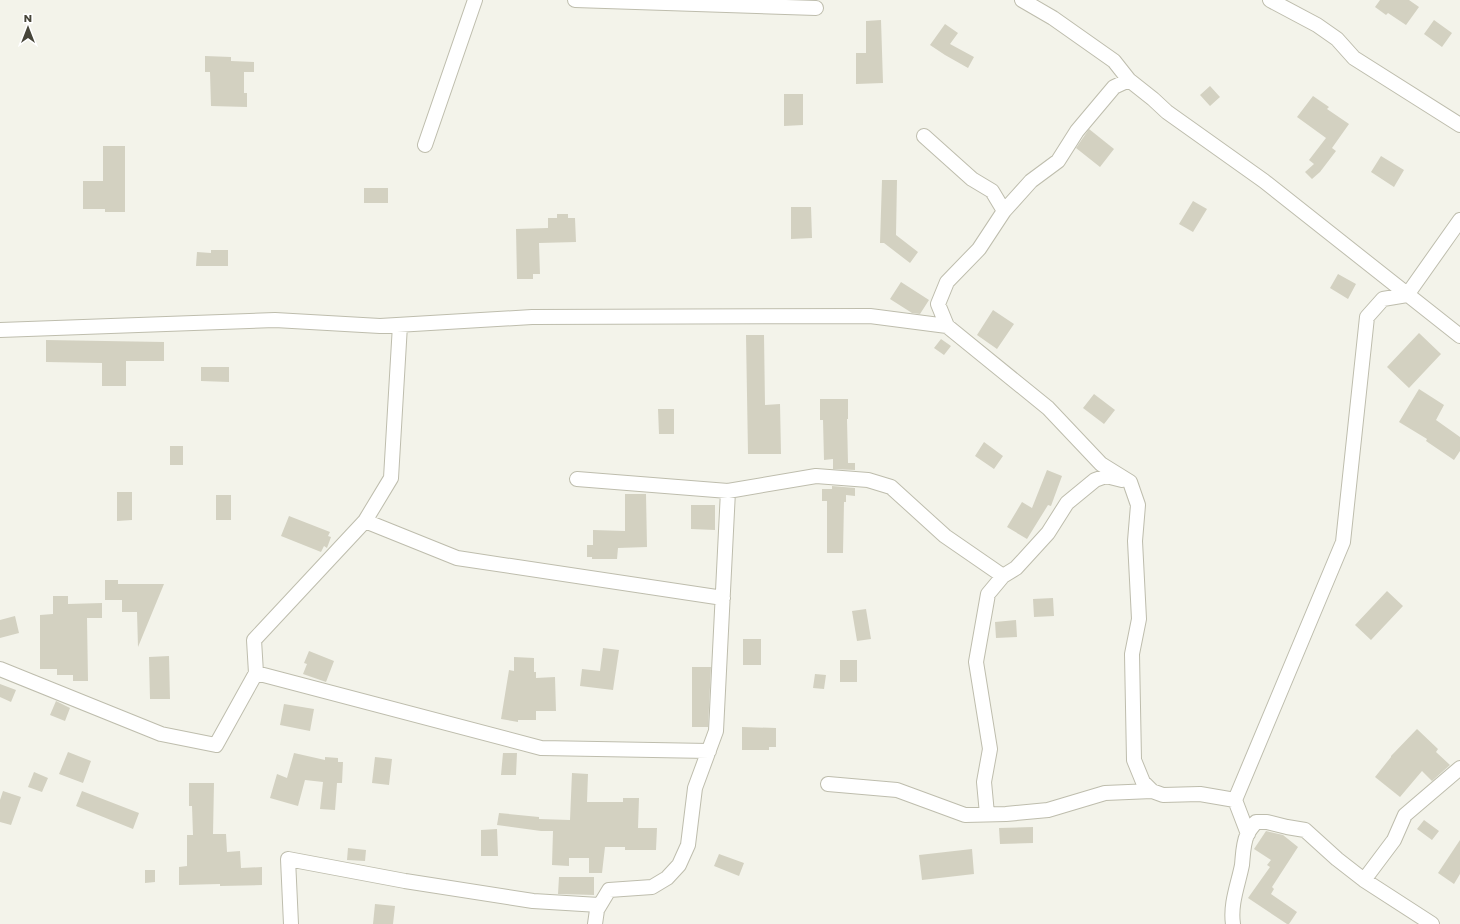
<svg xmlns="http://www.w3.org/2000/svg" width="1460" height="924" viewBox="0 0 1460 924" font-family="Poppins,sans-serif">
  <rect width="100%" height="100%" fill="#f3f3ea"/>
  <path fill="#d3d1c1" d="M1380 0H1409L1419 7 1406 25 1388 13 1386 15 1375 7Z
    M881 20 883 83 856 84V53H866V21Z
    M1434 20 1452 33 1442 47 1424 34Z
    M945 24 958 33 950 44 974 57 968 68 945 55 930 45Z
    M205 56 231 57V61L254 62V72H244V93H247V107L211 106 210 72H205Z
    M1210 86 1220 97 1210 106 1200 95Z
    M784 94H803V125L784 126Z
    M1313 96 1329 107 1327 109 1349 124 1332 148 1336 151 1320 172 1312 179 1305 172 1314 164 1309 160 1326 138 1297 117Z
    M1089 129 1114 149 1100 167 1076 148Z
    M103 146H125V212H105V209H83V181H103Z
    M1381 156 1404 170 1394 187 1371 172Z
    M882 180H897L896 235 918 252 910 263 884 243H880Z
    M364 188H388V203H364Z
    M1193 201 1207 209 1193 232 1179 224Z
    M791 207H811L812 238 791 239Z
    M557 214H568V218H575L576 242 539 243 540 274H533V279H517L516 229 548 228V218H557Z
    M211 250H228V266H196L197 252 211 253Z
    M1338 274 1356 284 1348 299 1330 288Z
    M901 282 929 300 920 314 912 313 890 299Z
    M993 310 1014 324 997 349 977 335Z
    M1419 333 1441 354 1409 388 1387 367Z
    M746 335H764L765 405 780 404 781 454H748Z
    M941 339 951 346 944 355 934 348Z
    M46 340 164 342V361H126V386H102V363L46 362Z
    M201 367H229V382L201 381Z
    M1419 389 1444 405 1436 420 1460 437V451L1454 460 1426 441 1427 439 1399 422Z
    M1094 394 1115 410 1104 424 1083 408Z
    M820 399H848V419H847L848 463H855V470L833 469V459L824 460 823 420H820Z
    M658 409H674V434H659Z
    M984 442 1003 456 994 469 975 456Z
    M170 446H183V465H170Z
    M1047 470 1062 476 1051 506 1048 505 1027 539 1007 527 1022 502 1032 508Z
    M832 486 855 488V496L846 495V502H844L843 553H827V501H822V489H832Z
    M117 492H132V520L117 521Z
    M625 494H646L647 547 618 548 617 559H592V557H587V545H593V530L625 531Z
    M216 495H231V520H216Z
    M691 505H715V530L691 529Z
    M289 516 330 532 328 536 331 537 327 548 324 546 321 552 281 536Z
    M105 580H118V584H164L138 647 137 612H122V600H105Z
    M1387 591 1403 606 1371 640 1355 625Z
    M53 596H68V604L102 603V618H87L88 681H73V675H57V669H40V615L53 614Z
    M1053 598 1054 616 1034 617 1033 599Z
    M866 609 871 639 857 641 852 611Z
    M15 616 19 633 0 638V620Z
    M1016 620 1017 637 996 638 995 622Z
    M743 639H761V665H743Z
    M603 648 619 650 613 690 580 686 582 669 600 671Z
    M309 651 334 661 326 682 303 674 307 664 304 663Z
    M169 656 170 699H150L149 657Z
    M514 657 534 658V672H536V678L555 677 556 711H536V720H518V722L501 719 509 670 514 671Z
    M840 660H857V682H840Z
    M692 667H711L708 727H692Z
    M815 674 826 675 824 689 813 688Z
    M0 684 16 690 11 702 0 697Z
    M56 701 70 708 65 721 50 715Z
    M284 704 314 709 310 731 280 725Z
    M742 727 776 728V747H769V750H742Z
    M1417 729 1438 749 1436 752 1450 765 1432 781 1422 771 1400 797 1375 777 1391 757V756Z
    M68 752 91 761 83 783 59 774Z
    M294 753 325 760V757L338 758V762H343L342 783H337L335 810 320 809 323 782 305 780 298 806 270 798 277 774 287 778Z
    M503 753H517L516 775H501Z
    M375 757 392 759 389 785 372 783Z
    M34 772 48 778 42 792 28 787Z
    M572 773 588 774 587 802H623V798H639L638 828H657L656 850H625V847H605L602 873H589V858H569V866L552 865 553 831H541L497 825 499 813 539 817V819L570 820Z
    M189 783H214L213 834H226L227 852 240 851 241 868 262 867V885L220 886V884L179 885V867L187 866V835H193L192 806H189Z
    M3 791 21 797 11 825 0 822V800Z
    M82 791 139 813 133 829 76 806Z
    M1424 820 1439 831 1432 840 1417 829Z
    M1033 827V843L1000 844 999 828Z
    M497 829 498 856H481V830Z
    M1266 831 1283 835 1298 847 1272 887 1274 889 1271 894 1297 912 1289 924H1287L1248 898 1270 867 1267 865 1271 860 1254 849Z
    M1460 840V874L1454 884 1438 873Z
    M348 848 366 850 365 861 347 860Z
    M972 849 974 874 922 880 919 855Z
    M719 854 744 863 739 876 714 866Z
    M145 870H155V882L145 883Z
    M559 877H594V895L558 894Z
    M375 904 395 906 393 924H373Z"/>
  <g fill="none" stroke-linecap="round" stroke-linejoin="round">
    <g stroke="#bebdad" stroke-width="16">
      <path id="minor" d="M575 0 816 8
        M1022 0 1053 18 1114 61 1129 80 1153 99 1167 112 1264 181 1460 336
        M1270 0 1317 25 1337 39 1354 58 1460 125
        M1129 80 1114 87 1077 131 1058 161 1031 181 1004 211 979 249 947 282 938 304 947 326 1048 408 1101 464 1130 482 1138 505 1135 541 1139 619 1132 654 1134 760 1143 782 1152 791 1163 795 1200 794 1235 800
        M924 136 972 179 992 191 1004 211
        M425 145 475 0
        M0 330 275 320 380 326 532 317 870 316 947 326
        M577 479 728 491 816 476 868 480 891 487 945 536 1003 576 1016 568 1048 533 1067 503 1095 480 1106 476 1122 480
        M365 521 457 558 723 598
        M0 669 161 734 216 745 256 673 254 640 365 521 391 478 400 325
        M256 673 541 748 709 751
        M828 784 897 790 965 815 1006 814 1048 810 1105 793 1152 791
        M987 814 984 782 990 749 976 662 988 594 1003 576
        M1248 834 1235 800 1343 542 1367 317 1383 299 1407 295 1460 220
        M1364 880 1394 840 1405 815 1460 768
        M291 924 288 859 405 881 533 901 599 905
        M595 924 597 910 609 890 652 887 667 878 679 865 688 845 695 788 716 731 728 491
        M1233 924C1230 904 1238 885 1242 865 1243 855 1243 844 1247 835 1249 830 1253 826 1256 822H1267L1287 827 1305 830 1337 859 1364 880 1432 924"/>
    </g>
    <use href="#minor" stroke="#fff" stroke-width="14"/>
  </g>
  <g transform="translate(28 28)" stroke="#ffffff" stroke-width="3" paint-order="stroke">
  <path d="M0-3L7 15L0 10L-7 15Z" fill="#464539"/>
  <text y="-6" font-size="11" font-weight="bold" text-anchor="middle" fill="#464539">N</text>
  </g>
</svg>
